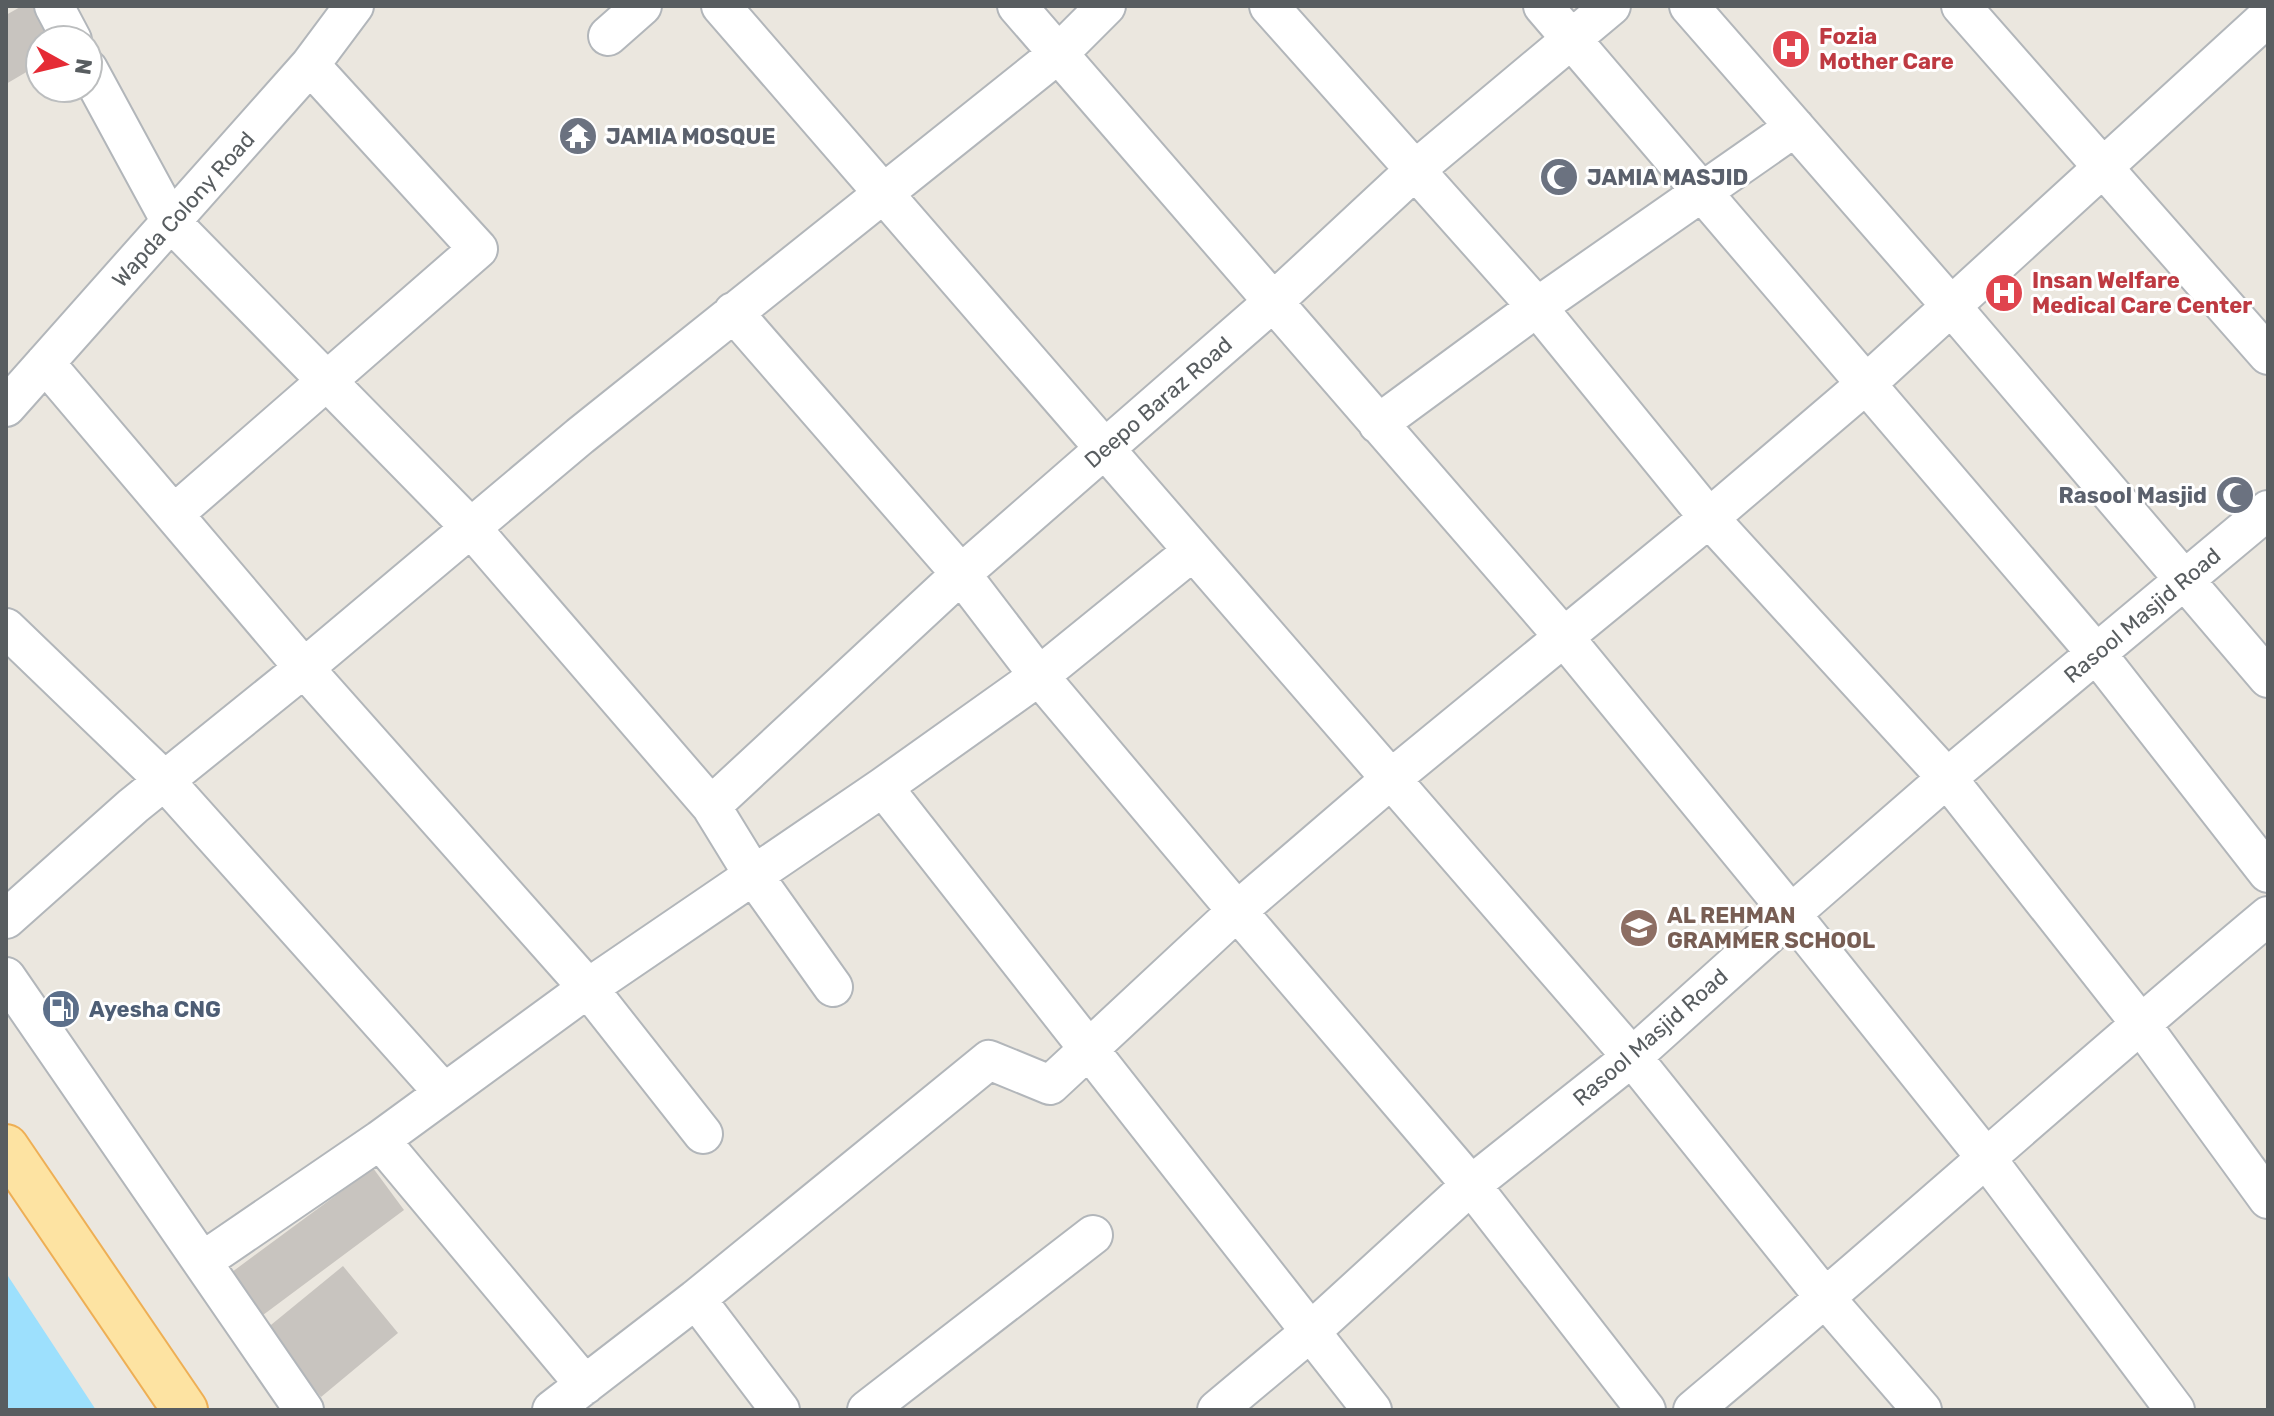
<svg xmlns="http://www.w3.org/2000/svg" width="2274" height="1416" viewBox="0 0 2274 1416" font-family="Rubik,sans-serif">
  <rect width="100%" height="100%" fill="#ebe7df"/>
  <path fill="#9de0fd" d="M6 1273 96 1410H6Z"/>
  <path fill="#c8c4bf" d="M22 6H41L61 40H40V64L6 84V15Z
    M373 1168 404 1210 259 1318 228 1275Z
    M343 1266 398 1333 321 1397 266 1329Z"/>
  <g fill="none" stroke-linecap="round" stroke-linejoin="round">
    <g stroke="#b2b6ba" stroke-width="42">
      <path id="minor" d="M54 6 72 40
        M721 6 1632 1057 1826 1299 1922 1410
        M1017 6 1563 636 1791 914 1986 1158 2175 1410
        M1269 6 1537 307 1709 518 1947 778 2140 1023 2268 1199
        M1543 6 2096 653 2268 873
        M1689 6 1951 306 2268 678
        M1961 6 2268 355
        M608 36 642 6
        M88 69 171 222 472 529 711 806 754 876 833 987
        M733 312 961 574 1039 676 1237 911 1471 1185 1646 1410
        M45 363 304 668 588 988 703 1134
        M6 407 310 65 354 6
        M1378 424 1537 307 1795 127
        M174 514 478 249 310 65
        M6 628 164 780 444 1093
        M883 787 1372 1410
        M711 806 961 574 1273 302 1415 170 1611 6
        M6 919 133 806 304 668 580 436 1059 53 1106 6
        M6 977 304 1410
        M380 1140 585 1385
        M203 1261 380 1140 588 988 883 787 1039 676 1193 551
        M696 1299 780 1410
        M552 1410 696 1299 989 1060 1050 1085 1237 911 1392 778 1709 518 1866 384 2263 21
        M867 1410 1093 1235
        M1217 1410 1309 1333 1471 1185 1632 1057 1791 914 1947 778 2268 510
        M1693 1410C1887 1248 2074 1078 2268 916"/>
    </g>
    <g stroke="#eeaf55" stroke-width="48">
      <path id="primary" d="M6 1147 185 1410"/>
    </g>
    <use href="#minor" stroke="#fff" stroke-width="38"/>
    <use href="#primary" stroke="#fde3a2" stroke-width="44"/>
  </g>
  <defs>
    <g id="hospital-disc" transform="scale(2)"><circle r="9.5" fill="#e0444e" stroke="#fff"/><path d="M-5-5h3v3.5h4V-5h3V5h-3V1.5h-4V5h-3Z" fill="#fff"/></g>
    <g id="temple-disc" transform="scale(2)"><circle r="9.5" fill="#6b7280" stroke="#fff"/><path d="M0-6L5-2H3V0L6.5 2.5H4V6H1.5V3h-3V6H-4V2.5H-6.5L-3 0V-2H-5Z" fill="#fff"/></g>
    <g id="mosque-disc" transform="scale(2)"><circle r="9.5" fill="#6b7280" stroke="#fff"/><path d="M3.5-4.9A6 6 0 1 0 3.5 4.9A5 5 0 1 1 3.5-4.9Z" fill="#fff"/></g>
    <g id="school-disc" transform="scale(2)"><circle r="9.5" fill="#8d6e63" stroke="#fff"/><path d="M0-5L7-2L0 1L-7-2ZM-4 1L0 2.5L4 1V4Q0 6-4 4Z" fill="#fff"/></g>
    <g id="fuel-disc" transform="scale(2)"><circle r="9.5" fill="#5c6f8a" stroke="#fff"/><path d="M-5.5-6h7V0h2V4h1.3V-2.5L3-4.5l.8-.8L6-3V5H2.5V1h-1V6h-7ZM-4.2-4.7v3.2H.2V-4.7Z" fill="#fff"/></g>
  </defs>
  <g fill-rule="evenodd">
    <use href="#hospital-disc" x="1791" y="49"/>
    <use href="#temple-disc" x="578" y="136"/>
    <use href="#mosque-disc" x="1559" y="177"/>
    <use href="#hospital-disc" x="2004" y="293"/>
    <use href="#mosque-disc" x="2235" y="495"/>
    <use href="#school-disc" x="1639" y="928"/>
    <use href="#fuel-disc" x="61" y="1009"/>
  </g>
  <g text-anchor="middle" stroke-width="6" stroke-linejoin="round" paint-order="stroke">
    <g font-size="22" font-weight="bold" fill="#be3a42" stroke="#fff" text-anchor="start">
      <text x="1819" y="44">Fozia<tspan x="1819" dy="25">Mother Care</tspan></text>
      <text x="2032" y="288">Insan Welfare<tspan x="2032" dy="25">Medical Care Center</tspan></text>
    </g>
    <g font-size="22" font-weight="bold" fill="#5b616d" stroke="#fff" text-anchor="start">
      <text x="606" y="144">JAMIA MOSQUE</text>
      <text x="1587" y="185">JAMIA MASJID</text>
      <text x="2207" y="503" text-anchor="end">Rasool Masjid</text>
    </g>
    <g font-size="22" fill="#585d60" stroke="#fff">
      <text transform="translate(183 209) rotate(-48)" y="8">Wapda Colony Road</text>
      <text transform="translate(1158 402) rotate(-41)" y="8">Deepo Baraz Road</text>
      <text transform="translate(2142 615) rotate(-40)" y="8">Rasool Masjid Road</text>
      <text transform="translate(1650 1037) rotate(-41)" y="8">Rasool Masjid Road</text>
    </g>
    <g font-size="22" font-weight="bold" fill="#785e54" stroke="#fff" text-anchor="start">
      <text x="1667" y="923">AL REHMAN<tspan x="1667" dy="25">GRAMMER SCHOOL</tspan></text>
    </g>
    <g font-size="22" font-weight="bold" fill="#4e5e75" stroke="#fff" text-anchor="start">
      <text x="89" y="1017">Ayesha CNG</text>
    </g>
  </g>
  <rect width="2274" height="1416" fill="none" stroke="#585d60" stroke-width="16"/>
  <g transform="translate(64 64) rotate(98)"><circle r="38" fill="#ffffff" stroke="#bcbebf" stroke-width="2"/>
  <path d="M0-6L14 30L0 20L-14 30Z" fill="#e52b35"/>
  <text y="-12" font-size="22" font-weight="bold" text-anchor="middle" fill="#585d60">N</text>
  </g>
</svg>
